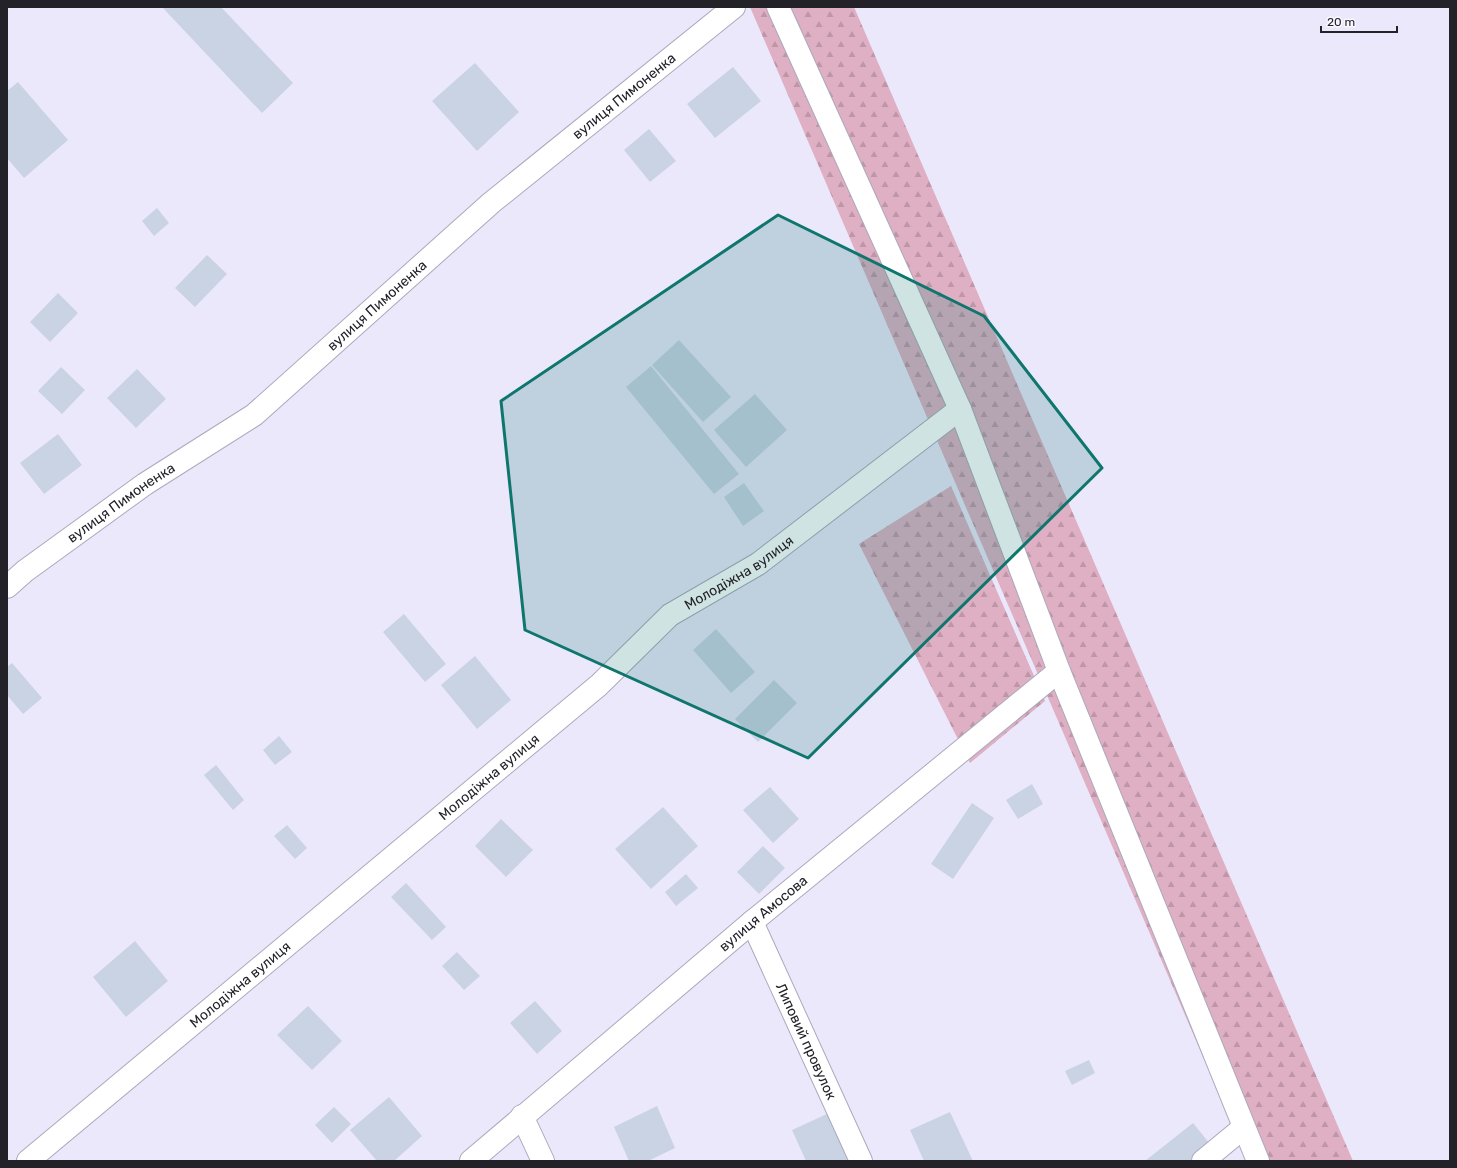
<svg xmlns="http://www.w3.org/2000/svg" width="1457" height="1168" viewBox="0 0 1457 1168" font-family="Rubik,sans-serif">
  <defs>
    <pattern id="forest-firs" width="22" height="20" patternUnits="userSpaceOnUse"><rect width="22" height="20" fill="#dfafc3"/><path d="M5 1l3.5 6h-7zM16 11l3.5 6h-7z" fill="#bf96a8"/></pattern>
  </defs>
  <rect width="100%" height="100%" fill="#ebe8fc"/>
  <path fill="url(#forest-firs)" d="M750 7H854L1353 1161H1248Z
    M951 486 1045 701 970 763 859 544Z"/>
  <path fill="#c9d3e4" d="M162 7H221L293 83 262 113Z
    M475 63 519 112 477 151 432 101Z
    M733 67 761 101 715 138 687 104Z
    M18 82 68 140 24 178 7 158V91Z
    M649 129 676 161 650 182 624 150Z
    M157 208 169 223 154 236 142 221Z
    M207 255 227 274 195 307 175 288Z
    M58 293 78 313 50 342 30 322Z
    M679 340 731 397 703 422 652 365Z
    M651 366 739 474 714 494 626 387Z
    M61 367 85 390 62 414 38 391Z
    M137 369 166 399 136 428 107 398Z
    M755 394 787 430 746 467 714 430Z
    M58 434 82 465 44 494 20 463Z
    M744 483 764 511 743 526 724 497Z
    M404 614 446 664 425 682 383 632Z
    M716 629 755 672 731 693 693 650Z
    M475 656 511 700 477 729 441 685Z
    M12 663 42 698 23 714 7 695V667Z
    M774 680 797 703 758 742 735 719Z
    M279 736 292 752 275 765 263 750Z
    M216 765 244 800 233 810 204 775Z
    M1032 784 1043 804 1018 819 1006 800Z
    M770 787 799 819 773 843 743 810Z
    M972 803 994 818 953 879 931 864Z
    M663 807 698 846 651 889 615 849Z
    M501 819 533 850 506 877 475 846Z
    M287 825 307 848 295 859 274 836Z
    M763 846 785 868 759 894 737 872Z
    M686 874 698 888 676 906 665 892Z
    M406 883 446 927 432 940 391 897Z
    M135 941 168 981 126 1017 93 977Z
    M457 952 480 976 464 990 442 966Z
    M535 1001 562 1031 537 1054 510 1023Z
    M308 1006 342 1041 312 1070 277 1035Z
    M1089 1060 1095 1073 1072 1085 1065 1071Z
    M389 1097 422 1136 394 1161H377L350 1130Z
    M657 1106 675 1148 648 1161H629L614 1127Z
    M334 1107 351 1124 332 1143 315 1125Z
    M950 1112 973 1161H924L910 1130Z
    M829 1113 851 1161H806L792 1130Z
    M1193 1123 1210 1144 1189 1161H1145Z"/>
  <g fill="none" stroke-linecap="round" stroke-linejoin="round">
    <g stroke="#aba9bb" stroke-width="24">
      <g id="minor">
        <path d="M778 7 960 409 1059 671 1258 1161"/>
        <path id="s1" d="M7 587 25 571 145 484 254 415 491 203 734 7"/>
        <path id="s2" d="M752 922 861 1161"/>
        <path d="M522 1116 543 1161"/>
        <path id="s3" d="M28 1161 599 685 670 615 758 564 960 409"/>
        <path id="s4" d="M471 1161 752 922 1059 671"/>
        <path d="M1203 1161 1243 1128"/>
      </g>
    </g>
    <use href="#minor" stroke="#fff" stroke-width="22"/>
  </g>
  <path fill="#0f766e" fill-opacity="0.2" stroke="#0f766e" stroke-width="3" stroke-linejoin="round" d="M778 215 984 316 1102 468 808 758 525 630 501 401Z"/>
  <g text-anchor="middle" stroke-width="3" stroke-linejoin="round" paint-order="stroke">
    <g font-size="14" fill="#232229" stroke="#f8f7ff">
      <text dy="5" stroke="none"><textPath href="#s1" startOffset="790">вулиця Пимоненка</textPath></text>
      <text dy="5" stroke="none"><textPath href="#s1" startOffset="466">вулиця Пимоненка</textPath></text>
      <text dy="5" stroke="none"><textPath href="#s1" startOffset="142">вулиця Пимоненка</textPath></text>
      <text dy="5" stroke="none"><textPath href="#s3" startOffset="924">Молодіжна вулиця</textPath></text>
      <text dy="5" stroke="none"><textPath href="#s3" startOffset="600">Молодіжна вулиця</textPath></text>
      <text dy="5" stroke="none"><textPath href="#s4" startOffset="383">вулиця Амосова</textPath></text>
      <text dy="5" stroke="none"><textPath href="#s3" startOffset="276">Молодіжна вулиця</textPath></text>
      <text dy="5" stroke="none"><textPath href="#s2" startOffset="131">Липовий провулок</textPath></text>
    </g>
  </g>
  <rect width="1457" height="1168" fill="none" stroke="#232229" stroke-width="16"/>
  <path d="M1321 26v6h76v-6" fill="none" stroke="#232229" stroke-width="2"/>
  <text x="1327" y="26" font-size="12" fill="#232229" stroke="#f8f7ff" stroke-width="3" paint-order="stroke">20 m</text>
</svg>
